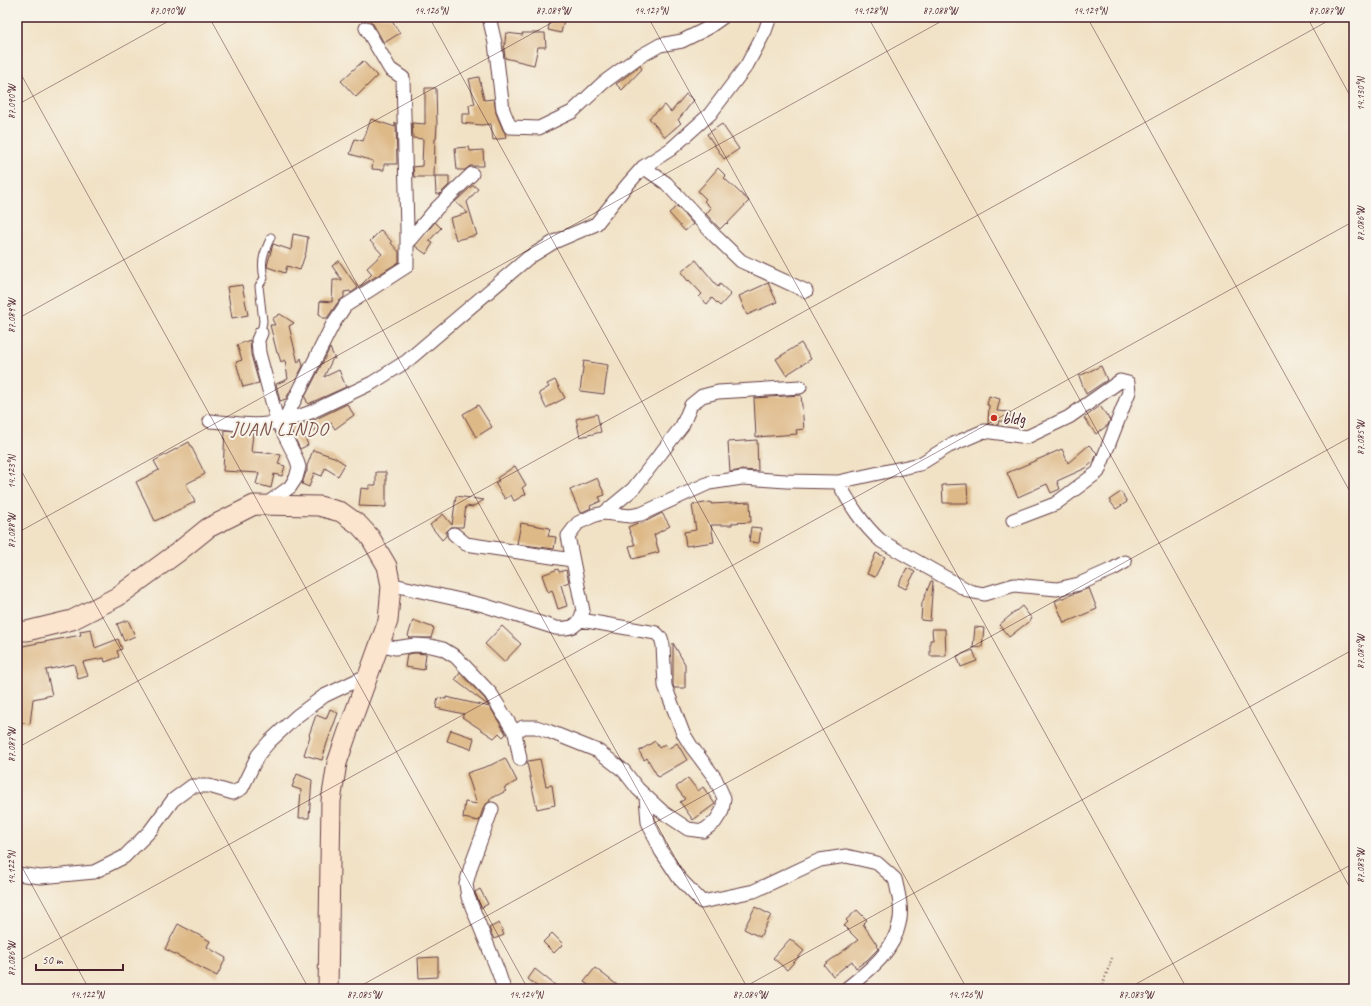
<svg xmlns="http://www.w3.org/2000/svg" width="1371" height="1006" viewBox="0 0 1371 1006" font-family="Caveat,sans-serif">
  <rect width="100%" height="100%" fill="#f7f3e8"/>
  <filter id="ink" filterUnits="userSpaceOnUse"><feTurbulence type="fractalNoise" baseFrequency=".025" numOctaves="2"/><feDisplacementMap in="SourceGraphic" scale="8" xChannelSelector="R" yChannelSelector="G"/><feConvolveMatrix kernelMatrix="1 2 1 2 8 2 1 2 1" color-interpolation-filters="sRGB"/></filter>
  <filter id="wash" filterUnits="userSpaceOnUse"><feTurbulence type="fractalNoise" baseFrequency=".012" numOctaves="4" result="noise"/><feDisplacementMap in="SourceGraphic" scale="16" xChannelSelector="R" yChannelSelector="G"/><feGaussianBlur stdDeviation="0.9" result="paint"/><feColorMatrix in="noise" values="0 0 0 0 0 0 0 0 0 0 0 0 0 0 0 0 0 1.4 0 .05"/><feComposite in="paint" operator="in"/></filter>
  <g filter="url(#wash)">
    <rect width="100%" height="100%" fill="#f1e2c6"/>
    <g id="blocks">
      <path fill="#deb988" d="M367 17H389L400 33 384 43 373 24Z
        M551 17 564 20 561 33 548 30Z
        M506 33 523 35 522 33H545L546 47H538L534 65 505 58 504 50Z
        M363 61 377 76 356 97 341 81Z
        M640 66 642 69 622 90 616 84Z
        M479 77 484 100 494 99 496 113 503 130 505 133 506 138 493 140 491 124 481 125 462 123V114H470L469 105 475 104 469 79Z
        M425 88H436L437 125 436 139H435L434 177H414L413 167 422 166 423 139 413 138 412 123 425 124Z
        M686 94 694 100 678 120 681 123 665 137 649 118 665 105 671 112Z
        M371 119 395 127V123H396L397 164H384V170L372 169 373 161 350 154 355 139 363 141Z
        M722 124 739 149 724 159 707 134Z
        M469 147 470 151 483 150 484 166H470L465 170H457L455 148Z
        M718 168 726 176 724 178 749 201 727 224 726 223 720 229 706 214 711 208 704 201 706 199 698 191Z
        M435 176H449V185L440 194H436Z
        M473 185 478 189 467 202 477 235 456 240 450 218 468 213 455 202Z
        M677 206 693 224 685 231 669 213Z
        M435 222 441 228 429 241 433 243 426 254 415 246Z
        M381 230 392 242 391 243 399 252V262L359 287 372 274 367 268 382 254 370 241Z
        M293 234 308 237 306 252 300 270 287 266 285 273 267 267 268 262 273 244 291 250Z
        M696 260 718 287 720 284 731 294 720 306 712 298 707 304 699 297 702 294 689 280 688 281 681 272Z
        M339 261 358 288 351 293 350 291 344 292V297L338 302 327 318H322L321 315 319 314 320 301 332 302 333 280H342L332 266Z
        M768 283 777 302 747 315 739 296Z
        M242 285 248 315 232 318 227 287Z
        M280 314 294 323 289 326 298 363 301 358 303 366 286 399 280 401 276 384 288 379 285 360 281 362 278 353H277L270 325H275L272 319Z
        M250 340 251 355 259 383 243 387 236 362 242 360 237 345Z
        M801 343 811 359 786 375 776 359Z
        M330 348 335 359 333 358 324 377 339 370 346 387 308 404 305 397Z
        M584 361 608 365 604 394 580 391Z
        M1101 366 1107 380 1086 394 1079 376Z
        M555 380 565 398 546 408 539 393 549 387 547 384Z
        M801 395 804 429 796 430 797 434 756 437 754 398Z
        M989 396 1000 399 997 411 1010 412V422L999 421 998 425 988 424 989 405H987Z
        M347 404 354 415 335 429 331 423 304 435 308 445 300 449 289 426 300 425 314 420Z
        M478 405 492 427 476 437 463 414Z
        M1100 406 1110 420 1108 425 1096 434 1084 418Z
        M597 414 601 432 580 437 576 419Z
        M225 430 253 433 251 452 268 453V452L281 455 278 464 285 466 282 476 274 474 271 488 256 484 259 473 223 471Z
        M757 440 758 471 742 470 730 472 728 442Z
        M189 442 205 474 186 484 195 502 155 521 136 482 159 470 154 461Z
        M1089 445 1097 453 1094 461 1086 468 1057 481 1060 489 1051 493 1047 484 1018 497 1007 473 1062 449 1068 463Z
        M313 450 334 457 345 464 338 476 325 468 322 476 314 473 309 487 302 484 306 472H307V466Z
        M515 466 526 485 522 488 526 494 514 501 511 495 505 499 495 483 499 481 497 478Z
        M376 472H386V507L359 506 361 488 369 489V485H376Z
        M597 478 605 495 599 497 601 501 590 506 591 508 580 513 570 490Z
        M967 484 968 503H943L942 485Z
        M1121 492 1127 502 1116 509 1109 500Z
        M456 496 484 500 472 507 466 506 463 527H451L446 532V536L442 540 430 525 443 514 452 525Z
        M711 502V504L750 502 751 522 732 523V525H711L714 542 686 546 684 532 696 530 692 505Z
        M662 513 670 526 654 535 659 552 633 559 629 546 635 545 628 527 638 523 639 525Z
        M521 523 550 528 548 536 556 537 554 549 517 544Z
        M751 527 761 528 759 543 749 542Z
        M876 553 885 557 875 577 867 574Z
        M907 568 915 572 906 589 898 585Z
        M558 569 559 572 566 570 569 582 561 585 567 606 558 609 552 590 548 592 542 575Z
        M931 581H933L930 621 921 620 922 603Z
        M1089 588 1097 609 1064 623 1055 601Z
        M1022 606 1032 619 1009 637 999 625Z
        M128 620 135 636 124 641 117 624Z
        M413 620 434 628 431 638H410L408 636Z
        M502 626 521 644 504 662 485 644Z
        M975 627 984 628 982 647 973 648Z
        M91 629 95 648 118 639 122 649 117 651 119 657 105 662 104 658 83 662 88 676 78 679 74 664 46 670 52 695 33 699 30 724 17 722V647L81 635 80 631Z
        M932 629H945L946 656H930V640H933Z
        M673 643 685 664V688H674L673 685Z
        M973 650 977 661 961 667 957 656Z
        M415 653 426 654 424 670 405 667 407 654Z
        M460 673 485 699 489 706 455 680Z
        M446 697 490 707 506 734 503 737 499 733 494 738 462 717 464 714 436 708 438 698 446 699Z
        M330 709 338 713 327 743 322 760 304 755 310 736 309 735 316 715 326 719Z
        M451 730 474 738 471 749 447 741Z
        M655 741 659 748 665 744 668 749 677 743 687 760 658 777 647 758 644 760 639 751Z
        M505 758 517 781 504 788 506 791 490 799V801L484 806 479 821 463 818 465 802 477 804 467 773 491 765Z
        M540 759 546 786 552 785 555 805 537 809 527 763 528 761Z
        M297 774 312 780 309 818H299L301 790 292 787Z
        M688 778 698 791 703 787 715 804 693 820 680 802 685 799 676 787Z
        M480 889 488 904 481 908 475 892Z
        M755 907 771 915 760 937 744 929Z
        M857 910 867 920 863 924 877 945H876L878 949 867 960 856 968 852 961 833 976 824 965 858 940 844 926 848 922 846 920Z
        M499 923 504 935 494 939 489 928Z
        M178 924 210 941 207 947 226 958 217 976 165 949Z
        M552 933 563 944 554 953 543 942Z
        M790 939 804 951 787 970 773 958Z
        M438 957V977L419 978 418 958Z
        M595 968 612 981 622 989H594L584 982Z
        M535 969 560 989H540L528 979Z"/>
    </g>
  </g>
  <g filter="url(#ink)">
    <use href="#blocks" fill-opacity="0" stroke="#633c42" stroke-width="1"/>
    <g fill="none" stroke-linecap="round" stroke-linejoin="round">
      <g stroke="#633c42" stroke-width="9">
        <path id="service" d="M261 333 263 321 259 286 264 278C260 261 264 252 271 237"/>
      </g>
      <g stroke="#633c42" stroke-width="15">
        <path id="minor" d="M489 17 495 43 503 110 510 127 539 128 572 112 603 83 637 58 660 45 682 41 706 29 723 17
          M643 167 666 183 715 236 741 261 806 291
          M407 243 437 208 472 174
          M261 333 258 340 259 353 277 420 296 458 299 467 296 478 290 487 265 505
          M285 419 297 417 311 412 372 383 407 361 528 258 554 242 596 224 628 184 643 167 671 149 710 114 747 65 765 31 770 17
          M210 421C228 422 248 427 267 424 273 423 278 420 285 419L333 324 345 306 407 266V228L403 78 390 69 366 28
          M838 482C850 504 862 524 881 541L969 591 984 594 1014 585 1057 589 1079 584 1113 569 1125 562
          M604 513 633 489 682 426 691 405 702 396 718 392 800 387
          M454 534 466 544 572 560
          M389 584 483 605 556 628C572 629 579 627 583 611L568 536 578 523 595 515 604 513 630 516 641 514 709 483 742 478 786 481 838 482 920 464 949 446 984 431 1027 437 1069 417 1120 381 1128 383 1129 392 1098 472 1055 504 1013 520
          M380 644 395 648 415 645 431 646 443 649 456 657 491 694 515 733 520 759
          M515 733 523 727H536L548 731 598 751 624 771 638 789 664 813 688 829 703 831 715 822 722 811 724 798 715 778 691 746 683 733 665 686 663 645 661 638 656 633 581 620
          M646 797 648 822 661 851 679 878 702 902 754 891 820 860 846 856 877 863 895 879C898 892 903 910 899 924 893 953 868 971 846 989
          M492 809 471 866 466 884 468 897 498 971 504 989
          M17 874 41 877 94 872 124 857 150 831 173 800 192 786H209L233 793 242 788 258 755 269 742 297 716 324 696 368 675"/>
      </g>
      <g stroke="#633c42" stroke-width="21">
        <path id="secondary" d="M17 631H27L72 620 117 597 177 553 208 528 254 505 319 506 341 512 359 525 370 537 387 566 391 586 388 621 348 731 337 763 331 801 328 989"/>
      </g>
      <path stroke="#633c42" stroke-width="2" stroke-dasharray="1 3" stroke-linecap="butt" d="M1101 989 1112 958"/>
      <use href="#service" stroke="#fff" stroke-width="7"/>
      <use href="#minor" stroke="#fff" stroke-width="13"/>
      <use href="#secondary" stroke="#fbe5cf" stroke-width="19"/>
    </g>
  </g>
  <path fill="none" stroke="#4a1f2b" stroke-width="1" stroke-opacity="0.45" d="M209 17 748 989M429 17 967 989M648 17 1187 989M868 17 1354 895M1087 17 1354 499M1307 17 1354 103M17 67 528 989M17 105 176 17M17 319 562 17M17 463 309 989M17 533 949 17M17 748 1335 17M17 858 89 989M17 962 1354 221M355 989 1354 435M741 989 1354 649M1127 989 1354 863"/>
  <circle fill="#c8321e" stroke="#f7f3e8" stroke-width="1.5" cx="994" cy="418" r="4"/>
  <g text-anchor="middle" stroke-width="4" stroke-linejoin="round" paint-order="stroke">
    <g font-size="17" fill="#4a1f2b" stroke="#f7f3e8" text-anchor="start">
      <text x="1002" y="424">bldg</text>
    </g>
    <g font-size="19" letter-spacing="1" fill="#7e554c" stroke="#f7f3e8">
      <text x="280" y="435">JUAN LINDO</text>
    </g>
  </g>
  <rect width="1371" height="1006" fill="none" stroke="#f7f3e8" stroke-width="44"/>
  <path d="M36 964v6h87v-6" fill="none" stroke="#4a1f2b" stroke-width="2"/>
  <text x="42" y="964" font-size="12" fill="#4a1f2b" stroke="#f7f3e8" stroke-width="3" paint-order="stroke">50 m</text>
  <rect x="22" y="22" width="1327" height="962" fill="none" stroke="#4a1f2b" stroke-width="1.5"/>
  <g font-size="10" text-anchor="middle" fill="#4a1f2b">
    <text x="167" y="14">87.090°W</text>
    <text x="431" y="14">14.126°N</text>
    <text x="553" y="14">87.089°W</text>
    <text x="651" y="14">14.127°N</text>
    <text x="870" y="14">14.128°N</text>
    <text x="940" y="14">87.088°W</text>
    <text x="1090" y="14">14.129°N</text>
    <text x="1326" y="14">87.087°W</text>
    <text transform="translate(1360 94) rotate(-90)" y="4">14.130°N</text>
    <text transform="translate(11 102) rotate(-90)" y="4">87.090°W</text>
    <text transform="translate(1360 224) rotate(-90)" y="4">87.086°W</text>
    <text transform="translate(11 316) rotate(-90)" y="4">87.089°W</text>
    <text transform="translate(1360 438) rotate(-90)" y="4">87.085°W</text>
    <text transform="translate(11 472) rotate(-90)" y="4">14.123°N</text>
    <text transform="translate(11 531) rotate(-90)" y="4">87.088°W</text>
    <text transform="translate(1360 652) rotate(-90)" y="4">87.084°W</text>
    <text transform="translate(11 745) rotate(-90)" y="4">87.087°W</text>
    <text transform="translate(1360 866) rotate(-90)" y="4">87.083°W</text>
    <text transform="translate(11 868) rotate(-90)" y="4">14.122°N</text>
    <text transform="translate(11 959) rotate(-90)" y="4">87.086°W</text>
    <text x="87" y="998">14.122°N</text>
    <text x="364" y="998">87.085°W</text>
    <text x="526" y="998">14.124°N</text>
    <text x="750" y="998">87.084°W</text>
    <text x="965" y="998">14.126°N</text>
    <text x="1136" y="998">87.083°W</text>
  </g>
</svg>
